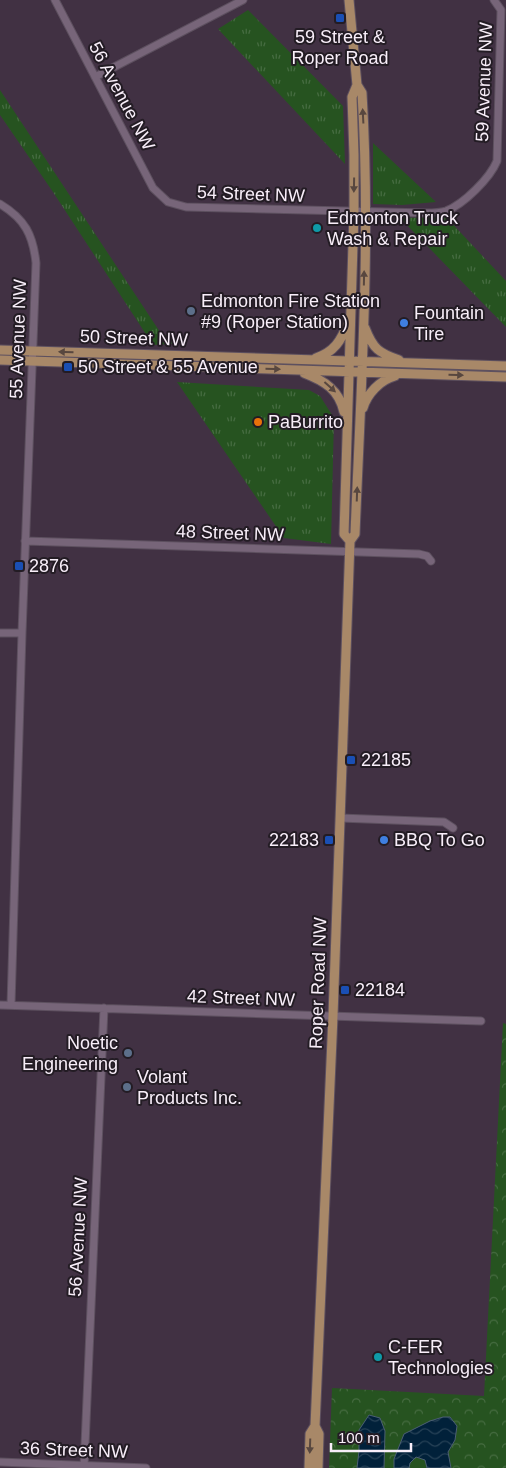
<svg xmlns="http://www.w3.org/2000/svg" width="506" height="1468" viewBox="0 0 506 1468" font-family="Helvetica,sans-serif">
  <defs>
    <pattern id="grass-tufts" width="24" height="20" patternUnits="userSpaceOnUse" patternTransform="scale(1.25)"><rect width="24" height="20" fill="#265320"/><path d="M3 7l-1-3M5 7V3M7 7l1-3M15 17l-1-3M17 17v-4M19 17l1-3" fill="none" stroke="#466c41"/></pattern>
    <pattern id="park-crowns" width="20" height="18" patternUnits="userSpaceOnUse" patternTransform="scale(1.25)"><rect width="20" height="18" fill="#265320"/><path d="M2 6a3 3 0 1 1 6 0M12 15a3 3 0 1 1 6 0" fill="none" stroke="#466c41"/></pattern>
    <pattern id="water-waves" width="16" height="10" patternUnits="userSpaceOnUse" patternTransform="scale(1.25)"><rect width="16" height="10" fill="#01213a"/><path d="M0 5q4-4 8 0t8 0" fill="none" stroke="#274257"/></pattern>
  </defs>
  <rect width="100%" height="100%" fill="#413143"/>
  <path fill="url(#grass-tufts)" d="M248 10 343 106 345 164 218 29Z
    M0 90 162 335H171L172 344 153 345 53 192 0 115Z
    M373 143 436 202 402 205 373 204Z
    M446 217 506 281V327L400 218Z
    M177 382 309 390 320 396 334 418 331 544 284 538Z"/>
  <path fill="url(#park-crowns)" d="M503 1023 506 1024V1468H329L332 1388 484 1396Z"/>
  <path fill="url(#water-waves)" stroke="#4b5e73" d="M369 1415 380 1418 385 1431 384 1468H357L359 1451V1430Z
    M443 1417H450L457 1426 455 1440 448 1452 451 1468H427L425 1460 416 1457 410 1463 409 1468H394V1459L404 1434 430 1421Z"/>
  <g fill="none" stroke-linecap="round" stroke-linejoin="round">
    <g stroke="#5d505f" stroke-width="9">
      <path id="minor" d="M55 0 153 188 168 202 186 207 426 213C433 213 439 213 446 211 464 204 490 178 497 161L501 10 494 0
        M95 77 243 0
        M0 204C25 219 33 235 36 263L22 633 11 1005
        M25 541 419 554 427 556 431 561
        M0 633H22
        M340 818 444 822 453 828
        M0 1005 481 1021
        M0 1462 146 1468
        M84 1468 104 1008"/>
    </g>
    <g stroke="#5d505f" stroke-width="11">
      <path id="major" d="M349 0 357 85 352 97 354 155V212L344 534 350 541
        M365 328C373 349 379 353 399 360
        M0 350 506 366
        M316 358C334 352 341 341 348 323
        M0 360 506 377
        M304 373C325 381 339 390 344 412
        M363 408C367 394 380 380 395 376
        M309 1468 310 1434 315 1426
        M318 1468 319 1434 315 1426 333 1016 350 541 355 534C361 387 371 240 362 93L357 85"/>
    </g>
    <use href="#minor" stroke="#776579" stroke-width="7"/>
    <use href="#major" stroke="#a88868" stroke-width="9"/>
  </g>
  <defs><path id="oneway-solid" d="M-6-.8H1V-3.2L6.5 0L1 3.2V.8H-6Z" transform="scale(1.25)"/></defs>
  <g fill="#58473f">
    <use href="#oneway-solid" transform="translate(363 116) rotate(-93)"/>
    <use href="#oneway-solid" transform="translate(354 185) rotate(91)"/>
    <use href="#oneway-solid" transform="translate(364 278) rotate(-89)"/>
    <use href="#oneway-solid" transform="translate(66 352) rotate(-178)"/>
    <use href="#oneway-solid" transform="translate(273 369) rotate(2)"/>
    <use href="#oneway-solid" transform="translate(456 375) rotate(2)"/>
    <use href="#oneway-solid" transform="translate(330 387) rotate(42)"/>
    <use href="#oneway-solid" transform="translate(357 494) rotate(-88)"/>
    <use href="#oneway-solid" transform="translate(310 1446) rotate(92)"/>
  </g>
  <g fill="#1a4fb4" stroke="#231c24" stroke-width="2">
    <rect x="335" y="13" width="10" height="10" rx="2.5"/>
    <rect x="63" y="362" width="10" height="10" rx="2.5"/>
    <rect x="14" y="561" width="10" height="10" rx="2.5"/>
    <rect x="346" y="755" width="10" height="10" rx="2.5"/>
    <rect x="324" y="835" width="10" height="10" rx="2.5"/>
    <rect x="340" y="985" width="10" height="10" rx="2.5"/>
  </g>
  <g fill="#0f9aa8" stroke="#231c24" stroke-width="2">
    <circle cx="317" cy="228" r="5"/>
    <circle cx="378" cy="1357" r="5"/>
  </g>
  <g fill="#5c6f8a" stroke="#231c24" stroke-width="2">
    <circle cx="191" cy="311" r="5"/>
    <circle cx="128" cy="1053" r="5"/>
    <circle cx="127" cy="1087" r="5"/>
  </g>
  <g fill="#3f7fe0" stroke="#231c24" stroke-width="2">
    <circle cx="404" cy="323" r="5"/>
    <circle cx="384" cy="840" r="5"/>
  </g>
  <circle fill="#e8710a" stroke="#231c24" stroke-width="2" cx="258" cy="422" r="5"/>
  <g text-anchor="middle" stroke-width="4" stroke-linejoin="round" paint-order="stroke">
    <g font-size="18" fill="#f8eef9" stroke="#231c24" text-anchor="start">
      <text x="340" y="43" text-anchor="middle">59 Street &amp;<tspan x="340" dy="21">Roper Road</tspan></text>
      <text x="327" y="224">Edmonton Truck<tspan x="327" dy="21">Wash &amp; Repair</tspan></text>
      <text x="201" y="307">Edmonton Fire Station<tspan x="201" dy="21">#9 (Roper Station)</tspan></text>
      <text x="414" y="319">Fountain<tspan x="414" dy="21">Tire</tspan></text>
      <text x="78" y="373">50 Street &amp; 55 Avenue</text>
      <text x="268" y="428">PaBurrito</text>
      <text x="29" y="572">2876</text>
      <text x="361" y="766">22185</text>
      <text x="319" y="846" text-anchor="end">22183</text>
      <text x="394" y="846">BBQ To Go</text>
      <text x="355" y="996">22184</text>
      <text x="118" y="1049" text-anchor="end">Noetic<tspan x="118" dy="21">Engineering</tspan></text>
      <text x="137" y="1083">Volant<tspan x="137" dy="21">Products Inc.</tspan></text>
      <text x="388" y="1353">C-FER<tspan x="388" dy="21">Technologies</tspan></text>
    </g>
    <g font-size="18" fill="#f8eef9" stroke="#231c24">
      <text transform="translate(484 82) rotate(-88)" y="6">59 Avenue NW</text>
      <text transform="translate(122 96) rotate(62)" y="6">56 Avenue NW</text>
      <text transform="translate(251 194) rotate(2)" y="6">54 Street NW</text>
      <text transform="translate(134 338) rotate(2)" y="6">50 Street NW</text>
      <text transform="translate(18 339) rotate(-88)" y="6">55 Avenue NW</text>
      <text transform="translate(230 533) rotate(2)" y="6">48 Street NW</text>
      <text transform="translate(318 983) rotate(-88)" y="6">Roper Road NW</text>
      <text transform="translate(241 998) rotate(2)" y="6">42 Street NW</text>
      <text transform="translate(78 1237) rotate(-87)" y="6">56 Avenue NW</text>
      <text transform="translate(74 1450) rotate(2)" y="6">36 Street NW</text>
    </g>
  </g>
  <path d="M331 1443v8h80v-8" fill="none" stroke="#f8eef9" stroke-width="2.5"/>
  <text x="338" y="1443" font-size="15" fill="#f8eef9" stroke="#231c24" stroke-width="4" paint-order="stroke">100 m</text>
</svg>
